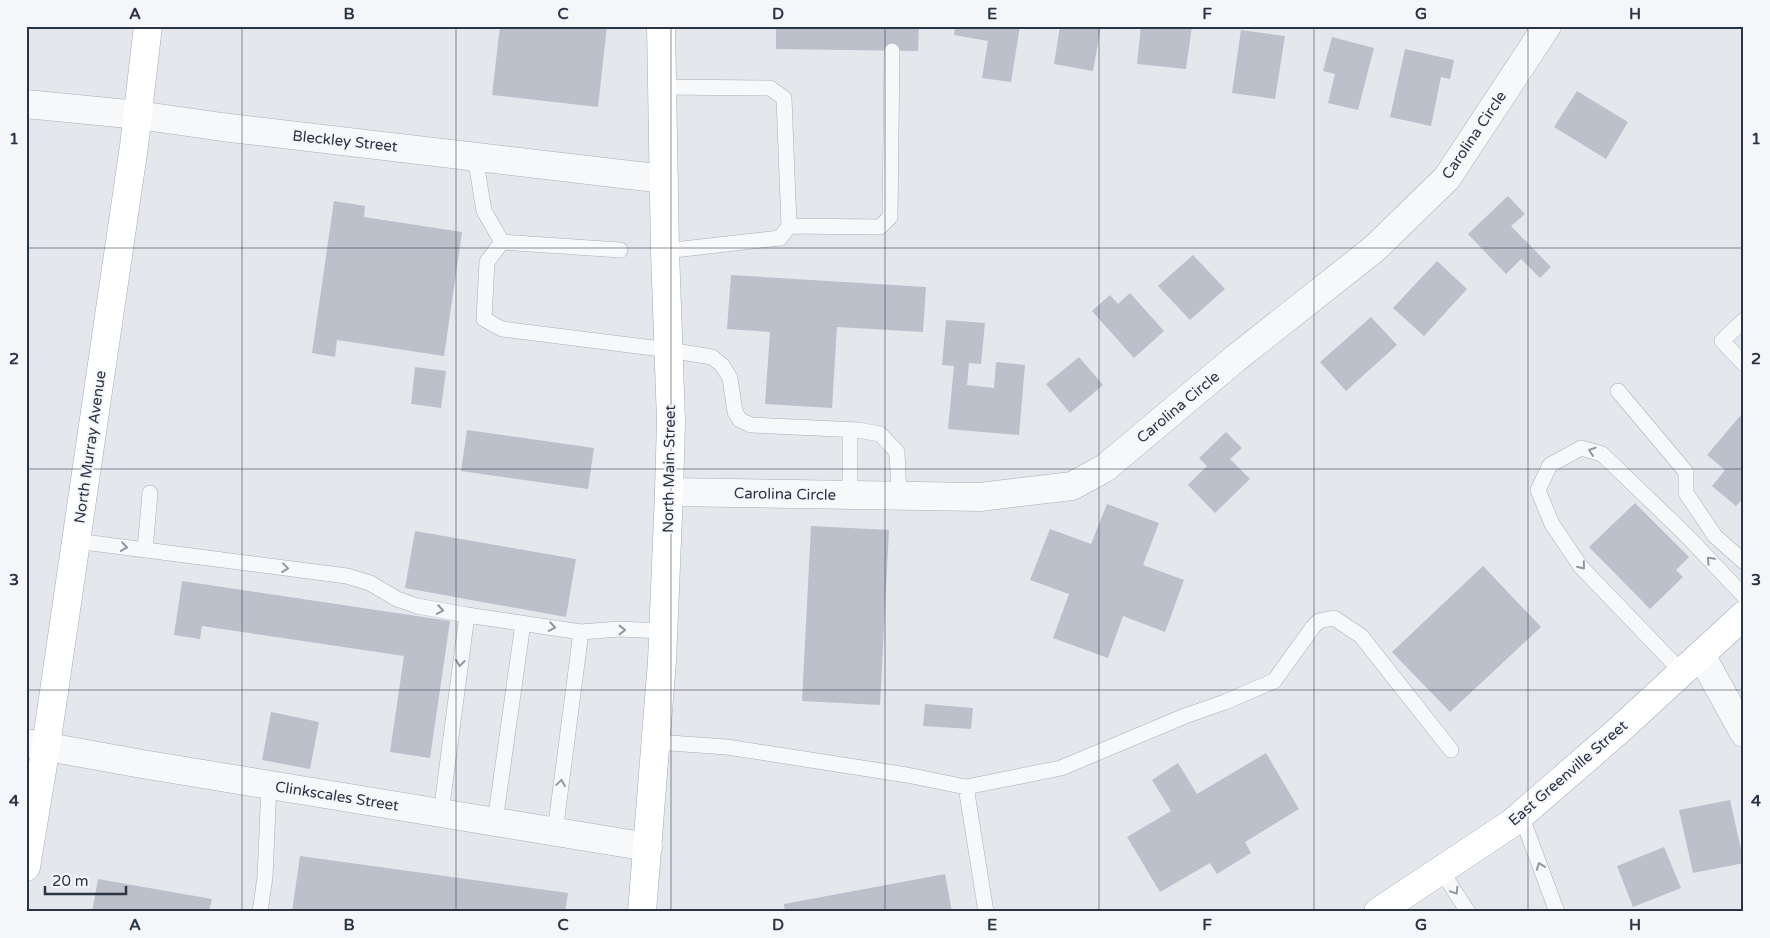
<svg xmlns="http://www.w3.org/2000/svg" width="1770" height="938" viewBox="0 0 1770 938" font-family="'Varela Round',sans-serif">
  <rect width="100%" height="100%" fill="#e4e7ec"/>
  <path fill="#bbc0ca" d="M500 26H607L598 107 492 95Z
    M776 26H919L918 51 776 49Z
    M955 26H1020L1011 82 982 78 988 41 954 35Z
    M1060 26H1101L1093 71 1054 64Z
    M1141 26H1192L1186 69 1137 64Z
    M1241 30 1285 36 1275 99 1232 93Z
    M1332 37 1374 48 1358 110 1328 103 1335 74 1323 71Z
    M1405 49 1454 60 1450 79 1441 77 1431 126 1390 117Z
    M1577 91 1628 122 1606 159 1554 127Z
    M1508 196 1525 214 1511 226 1551 267 1540 278 1521 259 1506 274 1468 234Z
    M334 201 365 206 364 217 462 232 444 356 337 340 335 357 312 353Z
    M1193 255 1225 289 1190 320 1158 286Z
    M1437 261 1467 289 1424 336 1393 308Z
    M731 275 926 287 923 332 837 327 832 408 765 404 770 332 727 329Z
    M1130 293 1164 331 1134 358 1092 311 1110 295 1118 304Z
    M1371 317 1397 345 1346 391 1320 362Z
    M946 320 985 323 981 364 969 363 967 385 994 388 996 362 1025 365 1019 435 948 429 954 366 942 365Z
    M1079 357 1103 385 1070 413 1046 384Z
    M415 367 446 371 441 408 411 404Z
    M1740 416 1744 419V497L1736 506 1712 486 1725 470 1707 455Z
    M467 430 594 448 588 489 461 471Z
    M1226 432 1242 448 1230 459 1250 479 1215 513 1188 485 1207 466 1199 458Z
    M1635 503 1689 557 1676 570 1683 577 1650 609 1589 547Z
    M1107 504 1159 523 1143 565 1184 580 1165 632 1123 616 1108 658 1053 638 1069 594 1030 580 1050 529 1091 544Z
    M811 526 889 530 880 705 802 701Z
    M415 531 576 559 566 617 405 588Z
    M1483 566 1541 627 1450 712 1392 652Z
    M182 581 450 621 430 758 390 752 404 656 202 626 200 639 174 635Z
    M925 704 973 708 971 729 923 726Z
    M271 712 319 722 310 769 262 760Z
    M1266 753 1299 809 1245 842 1251 853 1217 874 1210 863 1160 892 1127 837 1171 811 1152 780 1178 763 1197 794Z
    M1730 800 1744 863 1693 873 1679 810Z
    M1664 847 1681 888 1633 907 1617 866Z
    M300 856 568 893 565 912H292Z
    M945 874 952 912H785L784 904Z
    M98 879 212 899 209 912H92Z"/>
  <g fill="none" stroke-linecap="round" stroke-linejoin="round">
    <g stroke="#a9aeb7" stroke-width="16">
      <path id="service" d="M662 87 770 88 784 98 789 226 780 238 665 251
        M475 156 484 211 502 242 620 250
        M789 226 880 227 890 217 892 51
        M502 242 487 262 484 319 502 329 669 350 712 357 722 365 730 378 735 412 740 420 751 425 858 430 880 434 897 452 899 496
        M1744 320 1722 341 1744 364
        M1618 391 1686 472V493L1715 536 1744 562
        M850 495V430
        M76 541 347 576 370 583 397 599 417 606 467 615 581 632 619 629 663 631
        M145 550 150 493
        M1682 672 1581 567 1552 524 1538 490 1550 465 1581 448 1602 454 1686 535 1744 596
        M655 742 727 747 907 775 966 787 1061 768 1185 716 1225 702 1274 681 1313 627 1319 621 1334 618 1361 636 1451 750
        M966 787 986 912
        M441 813 467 615
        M1521 815 1557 912
        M495 822 523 623
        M555 832 581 632
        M1441 870 1468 912
        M260 912 265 877 269 785"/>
    </g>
    <g stroke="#a9aeb7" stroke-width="29">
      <path id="minor" d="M669 492 980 497 1072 486 1105 468 1236 358 1374 249 1447 178 1547 26
        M1701 655 1744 733
        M26 743 142 764 648 847"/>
    </g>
    <g stroke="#a9aeb7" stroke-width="29">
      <path id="tertiary" d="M26 104 138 115 222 127 664 179"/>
    </g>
    <g stroke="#a3abb8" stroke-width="29">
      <path id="primary" d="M26 867 46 746 134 146 148 26
        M642 912 662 661 669 492 671 421 665 251 661 26
        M1378 912 1512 823 1618 731 1744 615"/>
    </g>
    <use href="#service" stroke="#f7f8fa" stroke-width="15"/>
    <use href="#minor" stroke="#f7f8fa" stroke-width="28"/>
    <use href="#tertiary" stroke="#f7f8fa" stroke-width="28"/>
    <use href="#primary" stroke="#fff" stroke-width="28"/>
  </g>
  <defs><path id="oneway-chevron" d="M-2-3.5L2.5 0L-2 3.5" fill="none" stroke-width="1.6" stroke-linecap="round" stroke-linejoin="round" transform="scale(1.25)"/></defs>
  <g stroke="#9196a0">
    <use href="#oneway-chevron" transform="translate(1592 451) rotate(-162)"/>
    <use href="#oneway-chevron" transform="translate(124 547) rotate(8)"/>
    <use href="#oneway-chevron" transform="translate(1710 560) rotate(-134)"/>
    <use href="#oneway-chevron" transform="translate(1582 566) rotate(51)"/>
    <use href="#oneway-chevron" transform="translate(285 568) rotate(7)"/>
    <use href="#oneway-chevron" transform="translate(440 610) rotate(10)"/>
    <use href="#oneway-chevron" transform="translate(552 627) rotate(10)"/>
    <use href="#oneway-chevron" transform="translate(622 630)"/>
    <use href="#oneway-chevron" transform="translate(460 663) rotate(97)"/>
    <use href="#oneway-chevron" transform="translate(561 783) rotate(-82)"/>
    <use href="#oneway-chevron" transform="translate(1540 866) rotate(-110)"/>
    <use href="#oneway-chevron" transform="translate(1455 891) rotate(57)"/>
  </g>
  <path fill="none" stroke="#2b3445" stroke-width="1" stroke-opacity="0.55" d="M242 26V912M456 26V912M671 26V912M885 26V912M1099 26V912M1314 26V912M1528 26V912M26 248H1744M26 469H1744M26 690H1744"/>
  <g text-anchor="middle" stroke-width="4" stroke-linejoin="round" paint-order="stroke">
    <g font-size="15" fill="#2b3445" stroke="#f4f6f9">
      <text transform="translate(1474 135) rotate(-56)" y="5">Carolina Circle</text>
      <text transform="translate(345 141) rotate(6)" y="5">Bleckley Street</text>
      <text transform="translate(1178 407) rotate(-40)" y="5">Carolina Circle</text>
      <text transform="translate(90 447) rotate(-82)" y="5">North Murray Avenue</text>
      <text transform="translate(669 469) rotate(-89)" y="5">North Main Street</text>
      <text transform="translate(785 494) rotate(1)" y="5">Carolina Circle</text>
      <text transform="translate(1568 773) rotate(-41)" y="5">East Greenville Street</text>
      <text transform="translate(337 796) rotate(9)" y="5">Clinkscales Street</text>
    </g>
  </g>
  <rect width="1770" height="938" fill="none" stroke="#f4f6f9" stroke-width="55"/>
  <path d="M45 886v8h81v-8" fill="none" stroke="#2b3445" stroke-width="2.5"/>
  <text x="52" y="886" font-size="15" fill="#2b3445" stroke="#f4f6f9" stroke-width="4" paint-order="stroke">20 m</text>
  <rect x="28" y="28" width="1714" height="882" fill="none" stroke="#2b3445" stroke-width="2"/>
  <g font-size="16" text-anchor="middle" font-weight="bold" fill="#2b3445">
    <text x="135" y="19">A</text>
    <text x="349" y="19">B</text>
    <text x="563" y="19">C</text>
    <text x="778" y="19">D</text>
    <text x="992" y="19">E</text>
    <text x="1207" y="19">F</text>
    <text x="1421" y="19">G</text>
    <text x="1635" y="19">H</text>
    <text x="14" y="144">1</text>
    <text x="1756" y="144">1</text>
    <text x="14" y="364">2</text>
    <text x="1756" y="364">2</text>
    <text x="14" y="585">3</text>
    <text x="1756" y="585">3</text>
    <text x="14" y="806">4</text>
    <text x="1756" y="806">4</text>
    <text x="135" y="930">A</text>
    <text x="349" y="930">B</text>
    <text x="563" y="930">C</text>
    <text x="778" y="930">D</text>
    <text x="992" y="930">E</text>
    <text x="1207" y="930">F</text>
    <text x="1421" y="930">G</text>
    <text x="1635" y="930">H</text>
  </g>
</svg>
